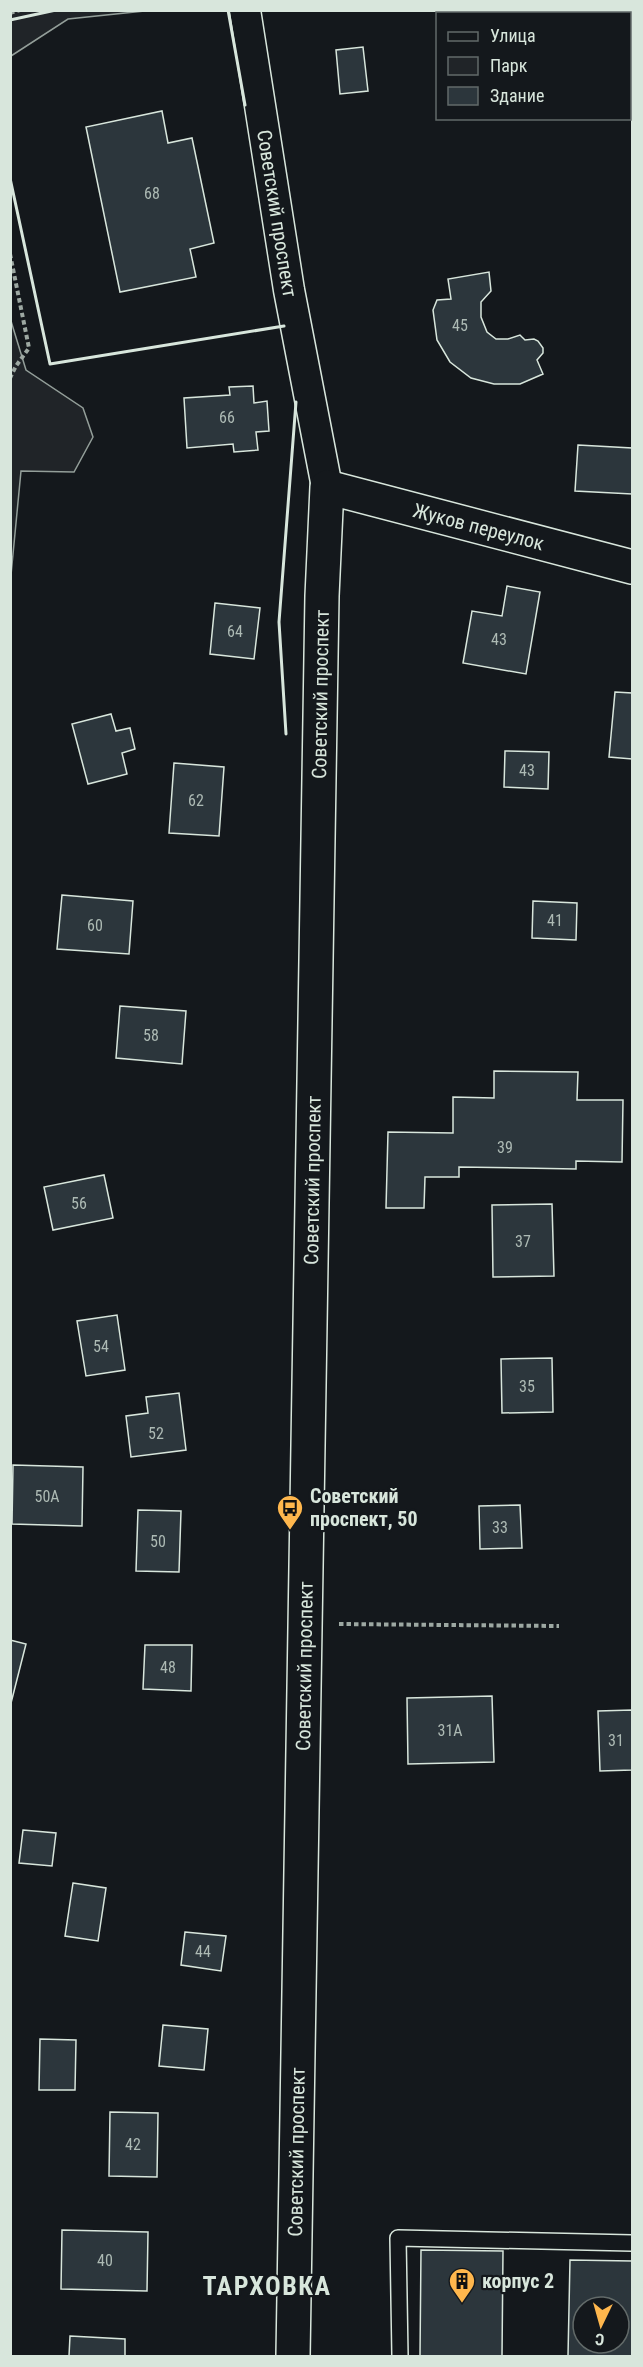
<svg xmlns="http://www.w3.org/2000/svg" width="643" height="2367" viewBox="0 0 643 2367" font-family="'Roboto Condensed',sans-serif">
  <rect width="100%" height="100%" fill="#14181c"/>
  <path fill="#202428" stroke="#939e99" stroke-width="1.5" d="M11 10H144V11L68 19 11 56Z
    M11 321 26 370 83 408 93 437 74 472 21 471 11 575Z"/>
  <path fill="#2c363c" stroke="#d8e6dc" stroke-width="1.5" fill-rule="evenodd" d="M363 47 368 91 340 94 336 50Z
    M162 111 168 143 192 138 214 243 190 249 196 277 120 292 86 127Z
    M489 272 491 291 481 302V317L487 332 496 339H508L520 335 525 340 534 339 538 341 543 348V353L537 360 543 374 520 384H494L471 378 450 362 437 340 433 310 437 300 451 299 448 279Z
    M253 386 254 403 267 401 269 431 256 432 258 450 234 452 233 444 187 448 184 398 230 395 229 387Z
    M578 445 632 448V494L575 491Z
    M507 586 540 592 526 674 463 663 472 611 502 616Z
    M215 603 260 608 254 659 210 654Z
    M615 692 632 693V759L609 757Z
    M111 714 116 731 130 728 135 749 122 753 127 774 88 784 72 724Z
    M505 751 549 752 548 789 504 787Z
    M174 763 224 767 219 836 169 833Z
    M62 895 133 901 129 954 57 949Z
    M533 901 577 903 576 940 532 938Z
    M120 1006 186 1011 182 1064 116 1058Z
    M494 1071 578 1072 577 1100H623L622 1162 576 1161V1169L459 1167V1177H425L424 1208H386L388 1132 453 1133V1097L494 1098Z
    M104 1175 113 1218 53 1230 44 1187Z
    M552 1204 554 1276 493 1277 492 1205Z
    M117 1315 125 1370 86 1376 77 1321Z
    M552 1358 553 1412 502 1413 501 1359Z
    M179 1393 186 1450 131 1457 126 1416 148 1413 146 1397Z
    M13 1465 83 1467 82 1526 12 1524Z
    M520 1505 522 1548 480 1549 479 1506Z
    M138 1510 181 1511 179 1572 136 1571Z
    M10 1640 26 1644 10 1707Z
    M145 1645H192L191 1691 143 1689Z
    M492 1696 494 1762 408 1764 407 1698Z
    M632 1710V1770L600 1771 598 1711Z
    M23 1830 56 1833 52 1866 19 1863Z
    M73 1883 106 1888 98 1941 65 1936Z
    M185 1932 226 1936 221 1971 181 1965Z
    M163 2025 208 2029 204 2070 159 2066Z
    M40 2039 76 2040 75 2090H39Z
    M110 2112 158 2113 157 2177 109 2176Z
    M62 2230 148 2232 147 2291 61 2289Z
    M421 2250 503 2251 502 2356H420Z
    M570 2260 632 2261V2356H568ZM583 2307H619V2343H583Z
    M70 2336 125 2339V2356H69Z"/>
  <g fill="none" stroke-linecap="round" stroke-linejoin="round">
    <g stroke="#d8e6dc" stroke-width="18">
      <path id="service" d="M400 2356 398 2238 632 2243"/>
    </g>
    <g stroke="#d8e6dc" stroke-width="33">
      <g id="minor">
        <path id="s1" d="M245 10 289 290 327 487"/>
      </g>
    </g>
    <g stroke="#d8e6dc" stroke-width="36">
      <g id="tertiary">
        <path id="s2" d="M293 2356 322 596 327 487 632 567"/>
      </g>
    </g>
    <path stroke="#9da8a2" stroke-width="4" stroke-dasharray="4.5 3" stroke-linecap="butt" d="M10 13 20 10
      M10 254 29 348 16 366 10 378
      M339 1624 559 1626"/>
    <use href="#service" stroke="#14181c" stroke-width="15"/>
    <use href="#minor" stroke="#14181c" stroke-width="30"/>
    <use href="#tertiary" stroke="#14181c" stroke-width="33"/>
    <path stroke="#d8e6dc" stroke-width="3" d="M228 10 245 105
      M10 20 56 10
      M10 178 50 364 284 326
      M286 734 279 622 296 402"/>
  </g>
  <defs>
    <g id="bus-pin" transform="scale(1.35)"><path d="M0 17L-7.5 6A9.5 9.5 0 1 1 7.5 6Z" fill="#ffb74d" stroke="#14181c"/><path d="M-5-6H5V4H4V6H2V4H-2V6H-4V4H-5ZM-3.5-4V0h7V-4ZM-3.5 1.2v1.5H-2V1.2ZM2 1.2v1.5H3.5V1.2Z" fill="#111"/></g>
    <g id="building-pin" transform="scale(1.35)"><path d="M0 17L-7.5 6A9.5 9.5 0 1 1 7.5 6Z" fill="#ffb74d" stroke="#14181c"/><path d="M-4-6H4V6H1V3H-1V6H-4ZM-2.5-4.3h1.7v1.8h-1.7ZM.8-4.3h1.7v1.8H.8ZM-2.5-1h1.7V.8h-1.7ZM.8-1h1.7V.8H.8Z" fill="#111"/></g>
  </defs>
  <g fill-rule="evenodd">
    <use href="#bus-pin" x="290" y="1508"/>
    <use href="#building-pin" x="462" y="2281"/>
  </g>
  <g text-anchor="middle" stroke-width="4.5" stroke-linejoin="round" paint-order="stroke">
    <g font-size="16" fill="#adbab4">
      <text x="152" y="199">68</text>
      <text x="460" y="331">45</text>
      <text x="227" y="423">66</text>
      <text x="235" y="637">64</text>
      <text x="499" y="645">43</text>
      <text x="527" y="776">43</text>
      <text x="196" y="806">62</text>
      <text x="555" y="926">41</text>
      <text x="95" y="931">60</text>
      <text x="151" y="1041">58</text>
      <text x="505" y="1153">39</text>
      <text x="79" y="1209">56</text>
      <text x="523" y="1247">37</text>
      <text x="101" y="1352">54</text>
      <text x="527" y="1392">35</text>
      <text x="156" y="1439">52</text>
      <text x="47" y="1502">50А</text>
      <text x="500" y="1533">33</text>
      <text x="158" y="1547">50</text>
      <text x="168" y="1673">48</text>
      <text x="450" y="1736">31А</text>
      <text x="616" y="1746">31</text>
      <text x="203" y="1957">44</text>
      <text x="133" y="2150">42</text>
      <text x="105" y="2266">40</text>
    </g>
    <g font-size="20" fill="#d8e6dc" stroke="#14181c">
      <text dy="7" stroke="none"><textPath href="#s1" startOffset="206">Советский проспект</textPath></text>
      <text dy="7" stroke="none"><textPath href="#s2" startOffset="2026">Жуков переулок</textPath></text>
      <text dy="7" stroke="none"><textPath href="#s2" startOffset="1662">Советский проспект</textPath></text>
      <text dy="7" stroke="none"><textPath href="#s2" startOffset="1176">Советский проспект</textPath></text>
      <text dy="7" stroke="none"><textPath href="#s2" startOffset="690">Советский проспект</textPath></text>
      <text dy="7" stroke="none"><textPath href="#s2" startOffset="204">Советский проспект</textPath></text>
    </g>
    <g font-size="20" font-weight="bold" fill="#d8e6dc" stroke="#14181c" text-anchor="start">
      <text x="310" y="1503">Советский<tspan x="310" dy="23">проспект, 50</tspan></text>
      <text x="482" y="2288">корпус 2</text>
    </g>
    <g font-size="26" font-weight="bold" letter-spacing="1.5" fill="#d8e6dc" stroke="#14181c">
      <text x="267" y="2295">ТАРХОВКА</text>
    </g>
  </g>
  <rect width="643" height="2367" fill="none" stroke="#d8e6dc" stroke-width="24"/>
  <rect x="436" y="12" width="195" height="108" fill="#14181c" stroke="#626a69" stroke-width="1.5"/>
  <rect x="448" y="32" width="30" height="9" fill="#14181c" stroke="#626a69" stroke-width="1.5"/>
  <text x="490" y="42" font-size="18" fill="#d8e6dc">Улица</text>
  <rect x="448" y="57" width="30" height="18" fill="#202428" stroke="#626a69" stroke-width="1.5"/>
  <text x="490" y="72" font-size="18" fill="#d8e6dc">Парк</text>
  <rect x="448" y="87" width="30" height="18" fill="#2c363c" stroke="#626a69" stroke-width="1.5"/>
  <text x="490" y="102" font-size="18" fill="#d8e6dc">Здание</text>
  <g transform="translate(601 2325) rotate(185)"><circle r="28" fill="#14181c" stroke="#626a69" stroke-width="1.5"/>
  <path d="M0-4.5L10 22L0 15L-10 22Z" fill="#ffb74d"/>
  <text y="-9" font-size="16" font-weight="bold" text-anchor="middle" fill="#d8e6dc">С</text>
  </g>
</svg>
